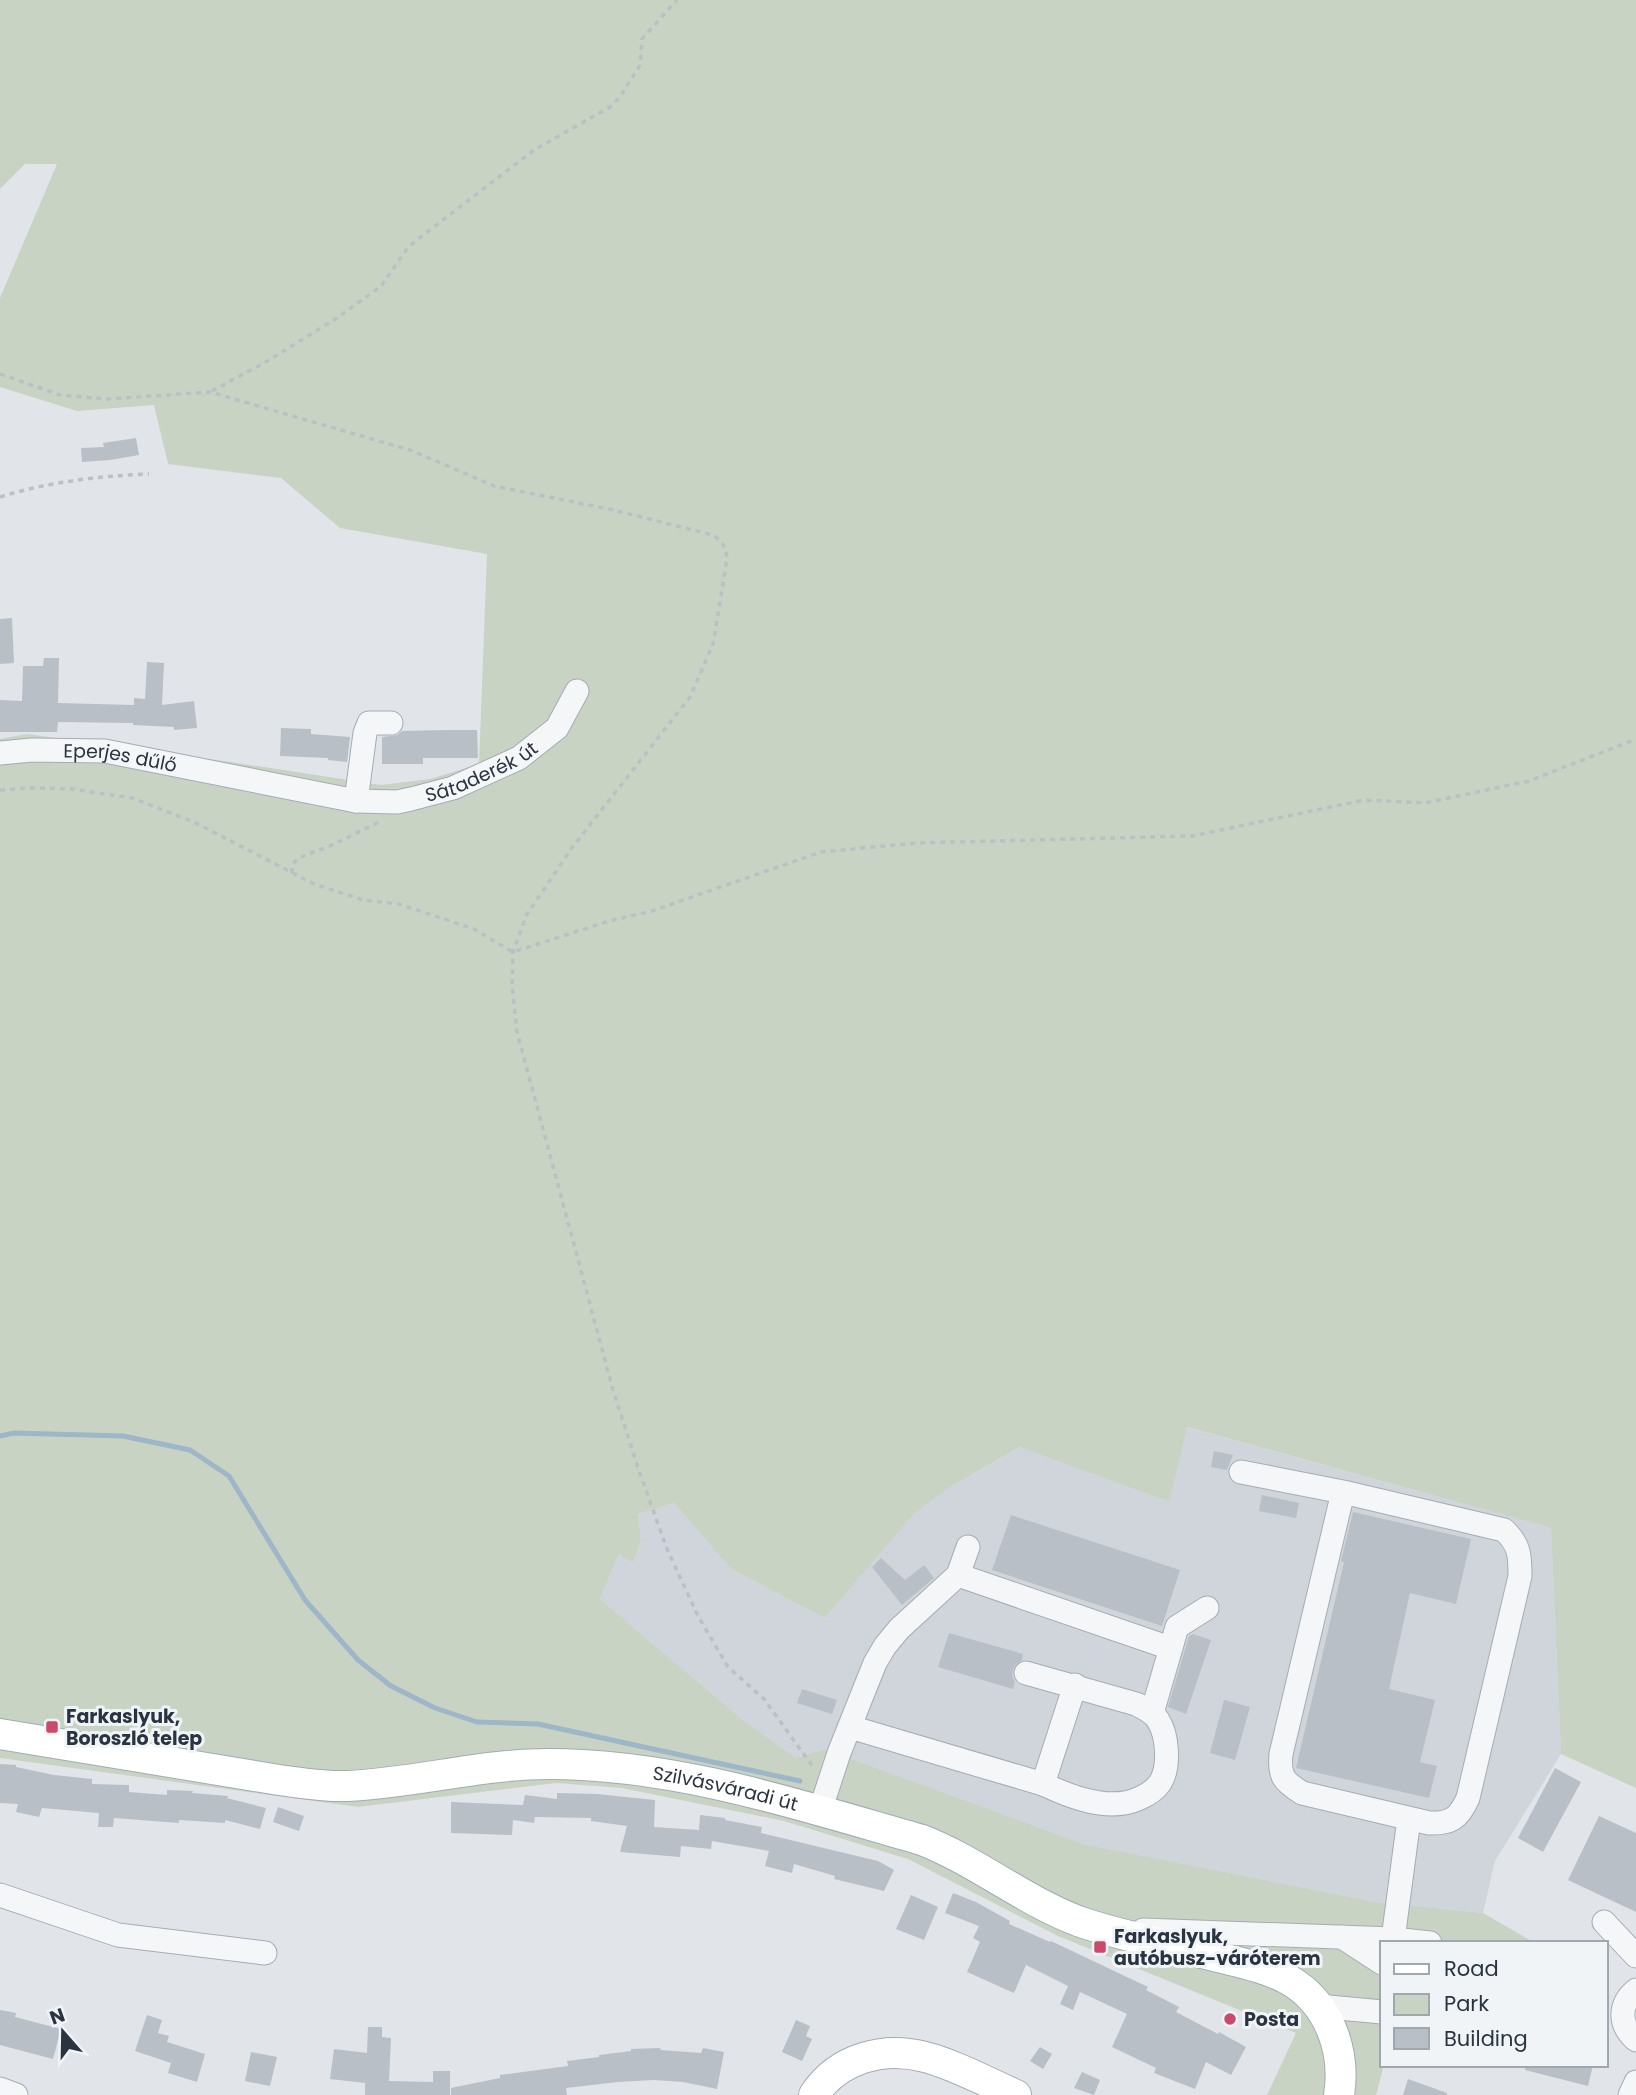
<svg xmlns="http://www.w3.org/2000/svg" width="1636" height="2095" viewBox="0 0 1636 2095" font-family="Poppins,sans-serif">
  <rect width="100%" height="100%" fill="#e1e5ea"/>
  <path fill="#cfd5db" d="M1186 1427 1551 1528 1561 1754 1495 1861 1483 1913 1376 1902 1084 1844 825 1749 796 1758 738 1716 600 1599 619 1552 633 1563 641 1541 638 1514 674 1503 731 1569 825 1618 915 1513 952 1486 1021 1447 1169 1502Z"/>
  <path fill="#c8d3c3" d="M0 0H1636V1788L1561 1754 1551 1528 1187 1427 1169 1502 1020 1447 952 1486 915 1513 825 1618 731 1569 674 1503 638 1514 641 1541 633 1563 619 1553 600 1599 738 1716 796 1758 825 1749 1084 1844 1376 1902 1483 1913 1535 1943H1382L1384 2065 1376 2095H1267L1296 2033 1058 1936 908 1859 784 1821 622 1788 556 1783 358 1807 0 1758V739L27 734 224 761 381 785 430 779 479 764 487 554 340 528 281 478 168 464 154 405 77 411 0 387V298L57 164H25L0 189Z"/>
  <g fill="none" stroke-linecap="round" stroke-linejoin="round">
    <path stroke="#9db6c8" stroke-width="5" d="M0 1436 14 1433 123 1436 190 1450 229 1476 305 1600 358 1660 391 1686 435 1708 477 1722 538 1724 800 1781"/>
  </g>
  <path fill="#b9bfc6" d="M136 438 139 455 110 460 82 462 81 448 104 447 103 443Z
    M12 618 14 663 0 664V619Z
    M44 658H59L58 703 134 705V698L145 699 147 662 164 663 162 705 194 701 197 728 174 730V727L133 725V723L58 722 57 732H0V700L22 701 23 666H43Z
    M281 728 311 729V734L350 737 347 762 328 760V758L280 756Z
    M447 730H477L478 758H423V764H382V737L397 735 402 731Z
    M1214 1451 1233 1455 1227 1470 1211 1467Z
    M1262 1495 1299 1503 1296 1518 1259 1511Z
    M1353 1512 1471 1539 1456 1604 1410 1593 1389 1689 1435 1700 1420 1762 1437 1766 1429 1798 1296 1768 1344 1562 1341 1561Z
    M1011 1515 1180 1570 1162 1626 992 1570Z
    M881 1558 905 1580 924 1565 934 1578 902 1605 872 1567Z
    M949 1633 1023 1654 1022 1660 1016 1664 1013 1669 1012 1676 1015 1682 1013 1689 938 1667Z
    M1193 1634 1211 1640 1186 1714 1168 1707 1189 1636Z
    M802 1689 837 1700 832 1714 797 1703Z
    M1224 1700 1250 1707 1235 1760 1210 1753Z
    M0 1764 16 1765V1767L54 1775 92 1779V1784L129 1785V1792L167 1795V1790L193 1791 192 1793 228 1796 227 1798 266 1808 260 1829 225 1820V1823L179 1820V1823L114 1818 113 1827H98L99 1813 42 1808 39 1817 16 1812 18 1804 0 1803Z
    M1555 1768 1581 1782 1543 1852 1518 1838Z
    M557 1793 597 1794 655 1800 654 1827 699 1830 700 1815 725 1818V1820L762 1827 761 1833 878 1861 894 1870 884 1891 834 1879 835 1876 794 1864 792 1873 765 1866 769 1851 712 1841 711 1849 681 1846 680 1857 620 1852 627 1826 591 1821V1818L535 1817 534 1823 513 1820 512 1835 451 1833V1802L523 1805 525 1795 557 1799Z
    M278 1807 304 1816 299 1831 273 1822Z
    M1599 1816 1636 1833V1912L1568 1880Z
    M953 1893 976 1902 1010 1921 1009 1924 1050 1942 1051 1941 1148 1987 1146 1990 1179 2007 1176 2012 1218 2034 1219 2032 1246 2047 1231 2075 1206 2062 1195 2089 1154 2073 1156 2068 1112 2047 1127 2014 1080 1992 1073 2010 1060 2004 1068 1986 1026 1965 1014 1993 967 1972 980 1942 973 1938 979 1926 945 1913Z
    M911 1895 938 1907 924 1940 896 1929Z
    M0 2010 16 2013 15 2017 61 2029 53 2059 0 2045Z
    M147 2015 162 2020 158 2033 169 2036 167 2042 205 2054 197 2082 168 2073 171 2063 135 2051Z
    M796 2020 810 2026 806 2036 812 2039 802 2061 782 2052Z
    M368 2027H382V2037L391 2038 389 2081 433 2082V2071H450V2095H365V2083L330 2079 334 2049 367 2053Z
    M1040 2047 1052 2054 1043 2069 1030 2061Z
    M660 2048 661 2050 701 2053 703 2048 724 2052 717 2089 683 2082 654 2080 618 2082 566 2088 567 2095H451V2088L500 2078V2075L568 2066 567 2061 599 2057V2055L631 2051V2049Z
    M251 2052 277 2057 270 2086 245 2081Z
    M1525 2065H1593L1588 2086 1525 2070Z
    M1082 2072 1100 2080 1094 2095 1074 2088Z
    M1408 2079 1447 2093V2095H1403Z"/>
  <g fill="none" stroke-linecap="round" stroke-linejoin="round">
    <g stroke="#a6acb4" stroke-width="25">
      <g id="minor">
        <path id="s1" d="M0 753 32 750 105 751 356 801 397 802 411 799 453 788 519 758 557 728 577 691"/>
        <path d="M356 801 365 733 369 723H391"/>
        <path d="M1241 1472 1343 1492 1504 1530C1520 1545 1520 1556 1520 1576L1468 1798C1459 1818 1451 1824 1429 1823L1302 1793C1283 1781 1279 1776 1281 1754L1343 1492"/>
        <path d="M958 1575 1170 1648"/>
        <path d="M1152 1713 1177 1627 1207 1608"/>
        <path d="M850 1727 1043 1784C1070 1797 1108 1812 1138 1799 1145 1796 1155 1790 1160 1783 1170 1767 1168 1736 1158 1720 1153 1712 1144 1708 1136 1704L1026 1673"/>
        <path d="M1043 1784 1075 1685"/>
        <path d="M820 1811 839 1753 875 1663 885 1646 899 1629 958 1575 968 1547"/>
        <path d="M0 1895 118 1935 265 1953"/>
        <path d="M1604 1922 1636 1956"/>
        <path d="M1143 1930 1393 1939 1430 1943"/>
        <path d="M1342 1937 1382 1963"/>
        <path d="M1393 1939 1409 1819"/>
        <path d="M1636 1990C1618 2005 1619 2025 1636 2040"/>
        <path d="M1318 2006 1382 2012"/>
        <path d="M0 2089 16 2095"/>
        <path d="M1630 2095 1636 2082"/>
      </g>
    </g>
    <g stroke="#a1abb5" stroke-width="32">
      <g id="major">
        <path id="s2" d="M0 1734 279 1780C302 1783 325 1787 348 1786 415 1783 481 1764 548 1764 677 1764 799 1805 922 1840 976 1861 1023 1900 1078 1921 1123 1937 1172 1945 1218 1957 1242 1963 1267 1968 1289 1980 1329 2003 1346 2051 1339 2095"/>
        <path d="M814 2095C838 2058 884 2046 925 2057 953 2064 989 2083 1016 2095"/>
      </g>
    </g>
    <path stroke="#bbc0c5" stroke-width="3.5" stroke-dasharray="5 5" stroke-linecap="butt" d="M0 374 60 395 107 399 210 392 413 451 494 486 609 509 713 535C723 542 726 547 727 559L713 644 690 697 571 849 526 916 513 952 512 986 517 1032 613 1390 638 1468 667 1549 698 1616 728 1667 764 1699 813 1767
      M212 391 264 363 337 318 381 286 409 246 534 150 610 107 620 97 640 65 642 39 677 0
      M0 497C48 482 98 476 149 474
      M0 790 32 788 72 789 132 798 194 822 314 884 363 900 399 904 474 929 513 952 609 921 652 911 821 852 916 843 1192 836 1364 800 1425 803 1529 781 1636 739
      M292 873V865L298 858 330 846 379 822"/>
    <use href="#minor" stroke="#f4f6f8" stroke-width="23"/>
    <use href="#major" stroke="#fff" stroke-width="30"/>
  </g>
  <g fill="#cb4a69" stroke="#f1f4f7" stroke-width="2.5">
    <rect x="45" y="1720" width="14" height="14" rx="3.5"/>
    <rect x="1093" y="1940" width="14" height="14" rx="3.5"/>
    <circle cx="1230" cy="2019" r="7"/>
  </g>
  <g text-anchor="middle" stroke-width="6" stroke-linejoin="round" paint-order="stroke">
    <g font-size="19" fill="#2a3441" stroke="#f1f4f7">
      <text dy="7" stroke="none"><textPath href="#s1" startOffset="121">Eperjes dűlő</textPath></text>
      <text dy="7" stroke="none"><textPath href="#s1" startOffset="492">Sátaderék út</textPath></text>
      <text dy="7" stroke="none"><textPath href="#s2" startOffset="733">Szilvásváradi út</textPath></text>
    </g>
    <g font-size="19" font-weight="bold" fill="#2a3441" stroke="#f1f4f7" text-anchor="start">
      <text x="66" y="1723">Farkaslyuk,<tspan x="66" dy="22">Boroszló telep</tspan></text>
      <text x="1114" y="1943">Farkaslyuk,<tspan x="1114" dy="22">autóbusz-váróterem</tspan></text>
      <text x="1244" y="2026">Posta</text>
    </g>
  </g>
  <rect x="1380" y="1941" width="228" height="126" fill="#f1f4f7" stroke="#a1a7ae" stroke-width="2"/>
  <rect x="1394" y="1964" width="35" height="10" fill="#ffffff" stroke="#a1a7ae" stroke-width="2"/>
  <text x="1444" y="1976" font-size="21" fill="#2a3441">Road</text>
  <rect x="1394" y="1994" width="35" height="21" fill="#c8d3c3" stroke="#a1a7ae" stroke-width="2"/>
  <text x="1444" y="2011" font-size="21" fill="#2a3441">Park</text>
  <rect x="1394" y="2028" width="35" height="21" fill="#b9bfc6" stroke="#a1a7ae" stroke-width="2"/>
  <text x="1444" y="2046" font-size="21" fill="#2a3441">Building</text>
  <g transform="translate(63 2032) rotate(340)" stroke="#f1f4f7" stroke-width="5" paint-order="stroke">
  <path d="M0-5L12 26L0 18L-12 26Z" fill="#2a3441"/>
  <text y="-10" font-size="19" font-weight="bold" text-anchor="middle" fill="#2a3441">N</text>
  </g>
</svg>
